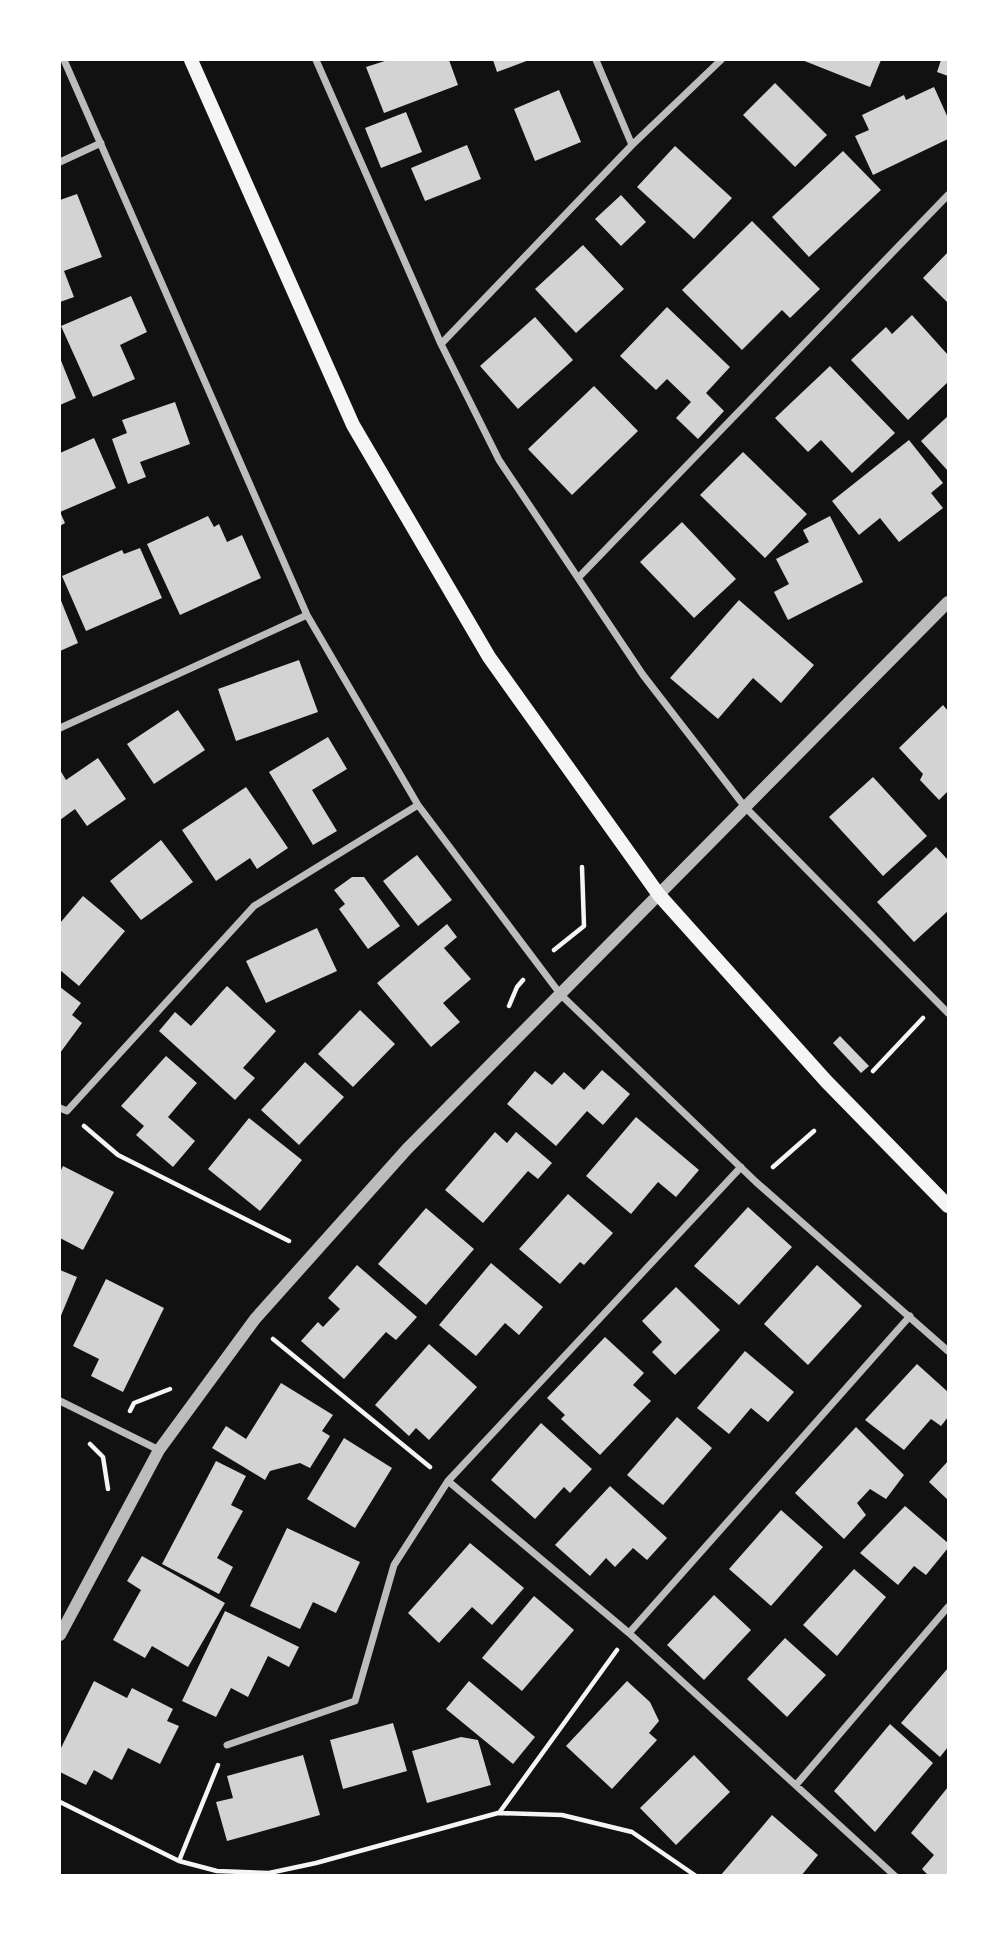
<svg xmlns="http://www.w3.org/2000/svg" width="1008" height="1935" viewBox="0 0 1008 1935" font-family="Rubik,sans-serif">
  <rect width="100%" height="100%" fill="#111"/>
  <path fill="#d3d3d3" d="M388 60H449L458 85 384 113 366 67Z
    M493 60H529L497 72Z
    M802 60H881L870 87Z
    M941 60H948V76L937 72Z
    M775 83 827 135 795 167 743 115Z
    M934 87 948 118V139L873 175 855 136 869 130 862 115 904 95 906 100Z
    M559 90 581 142 535 161 514 109Z
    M406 112 422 152 381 168 365 128Z
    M467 145 481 179 425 201 411 168Z
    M675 146 732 198 694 239 637 187Z
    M843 151 881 190 809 257 772 217Z
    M77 194 102 257 64 271 74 297 60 302V200Z
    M621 195 646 222 621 246 595 219Z
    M752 221 820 289 790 318 782 310 742 350 682 290Z
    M583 245 624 289 576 333 535 289Z
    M948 252V303L923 278Z
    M131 296 147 332 120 345 135 379 93 397 61 326Z
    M667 307 730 367 706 393 724 411 698 439 676 418 691 402 667 379 656 390 620 356Z
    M912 315 948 355V382L908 420 851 360 886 327 892 334Z
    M535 317 573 360 518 409 480 366Z
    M60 358 76 398 60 405Z
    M830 366 895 433 852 473 821 440 808 452 775 418Z
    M594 386 638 431 572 495 528 449Z
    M175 402 190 444 140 462 146 477 128 484 112 439 127 433 122 420Z
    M948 416V471L921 441Z
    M94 438 116 488 60 512 65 523 60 526V453Z
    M909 440 943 483 931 493 943 508 899 542 880 518 859 535 832 501Z
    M743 452 807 514 765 558 700 495Z
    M208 516 214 527 219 524 227 542 242 535 261 578 180 615 147 544Z
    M830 516 863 582 788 620 774 592 789 584 776 559 809 542 803 530Z
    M682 522 736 579 694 618 640 562Z
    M140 548 162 598 86 631 62 576 122 550 124 554Z
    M60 598 78 643 60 651Z
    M739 600 814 665 781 703 753 678 718 719 670 678Z
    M299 660 318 712 236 741 218 689Z
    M943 705 948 711V791L939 800 920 780 923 774 899 748Z
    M178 710 205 750 154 784 127 744Z
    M328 737 347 769 312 790 337 831 313 845 269 772Z
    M98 758 126 799 87 826 75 809 60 820V770L66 780Z
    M873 777 927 836 883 876 829 817Z
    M246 787 288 848 257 869 250 858 216 881 182 830Z
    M161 840 193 882 141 920 110 881Z
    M936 847 948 860V911L914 942 877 902Z
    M417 855 452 900 418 926 383 881Z
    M352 877H364L400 926 368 949 339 909 345 904 334 890Z
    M83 896 125 931 79 986 60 970V923Z
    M447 924 457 937 444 948 471 979 443 1003 460 1022 431 1047 377 983Z
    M317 928 337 971 266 1003 246 961Z
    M227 986 276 1031 243 1068 255 1078 235 1100 159 1031 175 1012 191 1026Z
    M60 987 81 1003 72 1015 82 1023 60 1053Z
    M360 1010 395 1044 353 1087 318 1054Z
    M840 1036 869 1066 861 1073 833 1043Z
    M166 1056 197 1083 168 1117 195 1141 173 1167 136 1135 144 1126 121 1106Z
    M305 1062 344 1097 299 1145 261 1110Z
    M602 1070 630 1094 603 1125 587 1111 556 1146 507 1104 535 1071 552 1085 564 1072 584 1090Z
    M636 1117 699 1170 676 1197 658 1182 631 1214 586 1176Z
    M249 1118 302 1160 260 1211 208 1169Z
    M495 1132 507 1143 516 1132 552 1163 538 1179 528 1171 483 1223 445 1190Z
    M63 1166 114 1192 83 1250 60 1238V1172Z
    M568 1194 613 1233 584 1265 580 1262 560 1284 519 1249Z
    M748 1207 792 1247 739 1305 694 1266Z
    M426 1208 474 1249 426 1305 378 1264Z
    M491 1263 543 1307 519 1335 505 1323 476 1356 439 1325Z
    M357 1265 417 1317 396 1340 386 1332 344 1379 301 1341 318 1322 323 1327 340 1309 328 1298Z
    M817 1265 862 1306 808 1365 764 1324Z
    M60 1270 77 1277 60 1318Z
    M106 1279 164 1308 123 1392 91 1376 99 1359 73 1346Z
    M676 1287 720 1330 675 1375 652 1352 662 1342 642 1321Z
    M605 1337 644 1373 633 1385 651 1401 600 1455 561 1419 565 1415 547 1398Z
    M429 1344 477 1387 429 1440 416 1428 409 1436 375 1405Z
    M745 1351 794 1392 768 1422 751 1408 729 1434 697 1408Z
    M917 1364 948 1392V1417L941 1426 931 1419 904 1450 865 1420Z
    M281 1383 333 1415 322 1431 330 1436 310 1468 300 1463 270 1471 265 1480 212 1448 226 1426 246 1439Z
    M677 1417 712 1448 663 1505 627 1475Z
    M541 1423 592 1469 570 1493 564 1487 535 1519 491 1480Z
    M856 1427 904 1475 886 1499 870 1489 857 1503 866 1515 844 1539 795 1493Z
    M344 1438 392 1468 355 1528 307 1499Z
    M216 1461 246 1476 231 1505 243 1511 217 1558 233 1567 219 1594 162 1564Z
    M948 1461V1500L929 1482Z
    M610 1486 667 1538 647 1560 633 1548 615 1567 606 1558 590 1576 555 1545Z
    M905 1506 948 1543V1548L926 1575 914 1566 898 1585 860 1553Z
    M781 1510 823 1547 771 1606 729 1569Z
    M287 1528 360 1562 336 1613 313 1602 300 1629 250 1606Z
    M470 1543 524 1588 492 1625 472 1607 439 1643 408 1613Z
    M142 1556 225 1603 188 1667 152 1646 145 1658 113 1640 141 1590 127 1581Z
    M854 1569 886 1597 837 1656 803 1625Z
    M714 1595 751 1630 704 1680 667 1645Z
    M534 1596 574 1630 522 1691 482 1658Z
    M225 1611 299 1647 289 1667 268 1656 248 1697 231 1688 216 1717 182 1701Z
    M785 1638 826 1675 787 1717 747 1679Z
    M948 1668V1747L940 1757 901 1723Z
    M94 1681 127 1698 132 1688 173 1709 167 1721 179 1726 160 1764 128 1748 112 1780 94 1770 86 1785 60 1772V1750Z
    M469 1681 535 1737 513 1764 446 1709Z
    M627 1681 650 1702 659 1721 649 1733 657 1740 612 1789 566 1746Z
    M393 1723 407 1771 343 1789 330 1740Z
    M890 1724 933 1763 875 1832 834 1791Z
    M461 1737 478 1740 491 1785 427 1803 412 1751Z
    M303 1755 320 1815 227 1841 216 1802 233 1798 227 1776Z
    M694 1755 730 1792 676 1845 640 1808Z
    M948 1787V1876H929L922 1869 934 1855 911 1833Z
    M772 1815 818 1855 801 1876H720Z"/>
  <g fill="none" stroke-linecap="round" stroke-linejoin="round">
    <path stroke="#f5f5f5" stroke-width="4.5" d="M554 950 584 926 582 867
      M509 1006 517 987 523 980
      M873 1071 923 1018
      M84 1126 118 1155 289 1241
      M773 1167 814 1131
      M273 1339 430 1467
      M130 1411 134 1403 170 1389
      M90 1444 103 1457 108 1489
      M60 1802 179 1861 217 1871 269 1873 316 1863 498 1813 562 1815 632 1832 696 1876
      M499 1813 617 1650
      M179 1861 218 1765"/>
    <path stroke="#bcbcbc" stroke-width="7" d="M64 60 307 615 418 805 561 995 756 1182 948 1351
      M316 60 441 344 499 460 643 675 745 807 948 1013
      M596 60 632 145
      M60 162 101 143
      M441 344 632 145 721 60
      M579 577 948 195
      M60 728 307 615
      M60 1108 67 1111 254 906 418 805
      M60 1401 159 1450
      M448 1481 629 1633 895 1876
      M629 1633 910 1316
      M227 1745 355 1701 394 1565 448 1481 741 1167
      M796 1785 948 1607"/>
    <path stroke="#bcbcbc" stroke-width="12" d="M60 1635 159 1450 255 1319 407 1149 948 602"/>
    <path stroke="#f5f5f5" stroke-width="14" d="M191 60 353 425 489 657 659 895 826 1081 948 1206"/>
  </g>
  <rect width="1008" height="1935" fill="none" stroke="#ffffff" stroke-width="122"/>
</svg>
